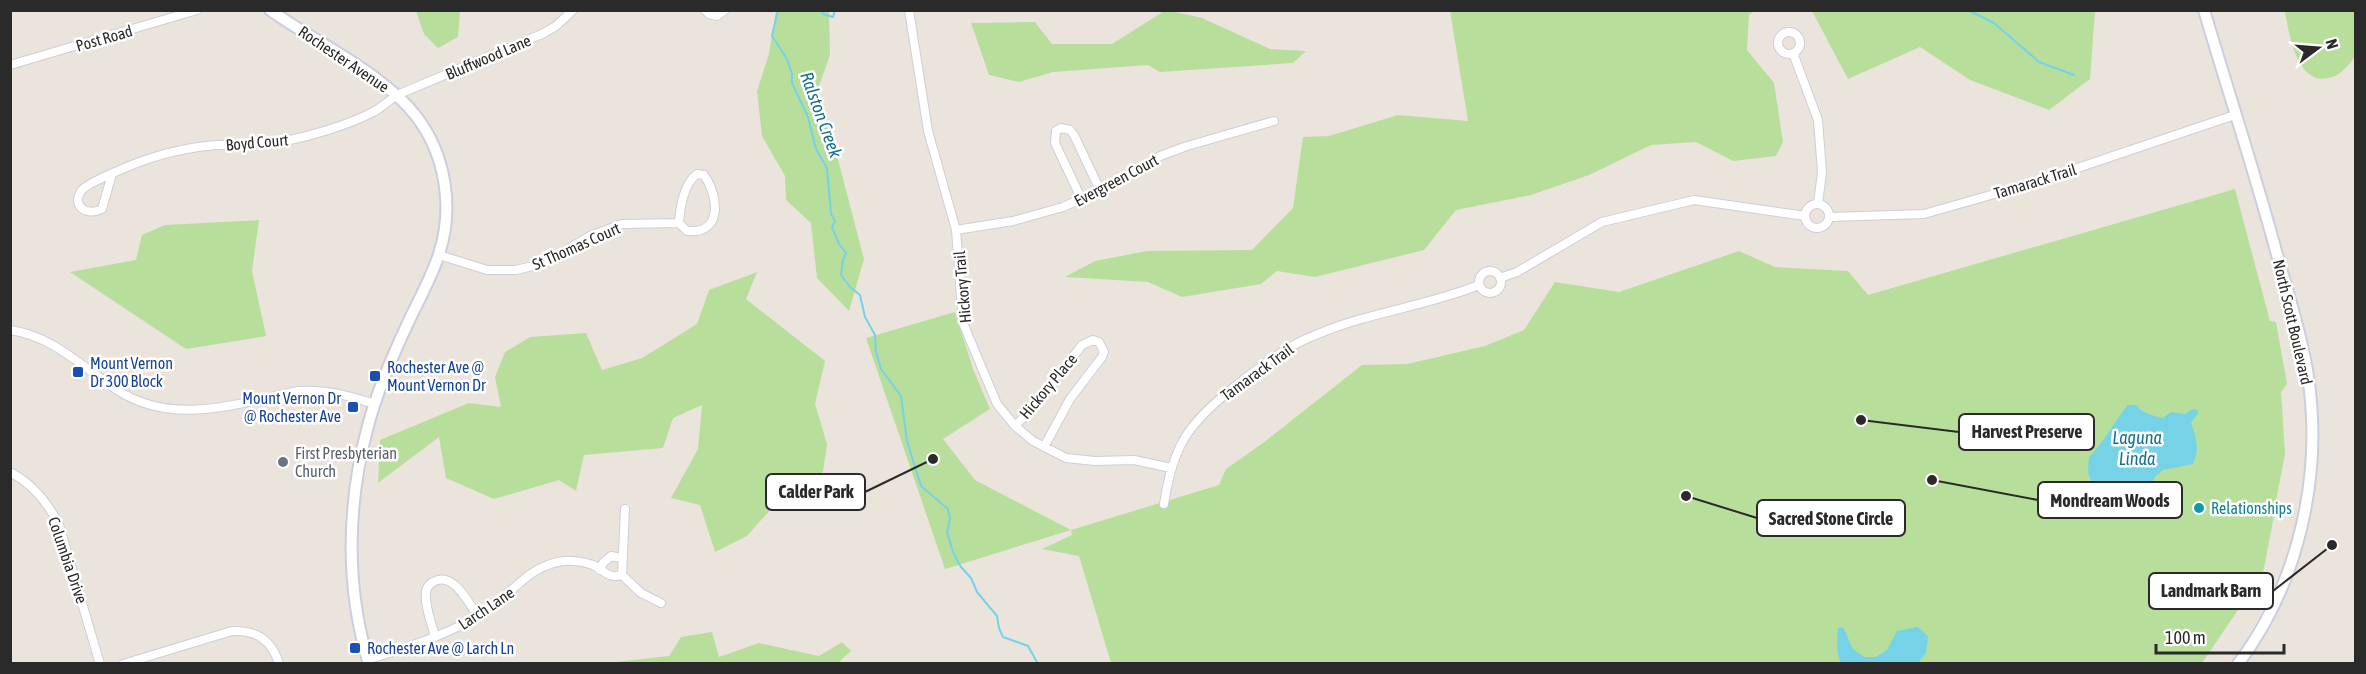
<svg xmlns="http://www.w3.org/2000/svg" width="2366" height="674" viewBox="0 0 2366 674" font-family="'Asap Condensed',sans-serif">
  <rect width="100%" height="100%" fill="#ebe4dd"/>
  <path fill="#b8de9c" d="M1166 10 1202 18 1270 49 1306 51 1293 63 1160 72 1148 65 1053 72 1019 82 989 75 971 23 1035 22 1052 44H1112Z
    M416 11H460L458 37 438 48 424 34Z
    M776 11H829L830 55 813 103 827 117 864 259 849 311 817 278 811 223 786 200 785 176 762 136 757 91 769 54Z
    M1450 11H1754L1749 15 1747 50 1774 83 1783 142 1776 156 1733 161 1696 142 1651 145 1589 175 1531 195 1456 210 1424 250 1315 277 1277 271 1261 284 1182 297 1148 282 1065 277 1095 261 1147 251 1252 250 1293 208 1303 137 1329 136 1398 115 1468 121Z
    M1812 11H2095L2090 79 2049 110 1970 80 1920 47 1848 79Z
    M2285 11H2355C2356 23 2358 40 2356 52 2354 61 2343 72 2335 76 2298 92 2289 35 2285 11Z
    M2235 189 2270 321 2276 322 2287 384 2281 392 2285 454 2276 501 2279 506 2275 511 2263 573 2202 663H1111L1079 556 1042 549 1072 535 1071 530 945 569 866 338 955 312 973 369 990 409 943 439 975 480 1071 530 1219 485 1226 469 1263 443 1362 365 1407 364 1485 346 1524 330 1555 282 1619 292 1739 251 1775 267 1848 271 1868 295Z
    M259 220 252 271 266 336 186 349 70 272 136 260 142 235 165 225Z
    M757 272 746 299 825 361 815 404 827 444 821 485 787 491 747 536 715 552 700 505 671 498 698 449 702 405 673 418 663 448 584 455 576 491 559 480 494 499 446 478 439 437 378 483 380 440 469 403 501 407 495 377 505 352 530 337 586 333 602 370 642 358 697 324 709 290Z
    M712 632 719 657 759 643 819 656 842 642 851 651 838 663H606L669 656 681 637Z"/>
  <path fill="#76d2e7" d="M2128 405H2136C2142 413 2153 416 2163 418L2171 412 2185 414 2193 409 2198 410V413L2191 423C2196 436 2200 450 2193 464L2163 470 2155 477 2136 513C2119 502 2096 497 2089 476 2087 471 2089 462 2089 457 2104 442 2114 422 2128 405Z
    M1843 627 1853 649 1864 657H1876L1887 650 1897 631 1918 627 1928 636 1926 653 1918 663H1841C1836 653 1837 640 1838 628Z"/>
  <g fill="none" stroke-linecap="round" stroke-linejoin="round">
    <path stroke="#76d2e7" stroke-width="2" d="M778 10 772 36 787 59 792 74V83L808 117 816 149 827 168 831 214 835 221 832 227 839 244 846 253 843 260 841 275 850 287 860 295 865 317 875 335 876 352 881 369 901 396 907 441 921 486 948 509 950 519 947 532 953 552 961 567 971 578 977 592 997 616 999 628 1003 637 1028 646 1038 664
      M821 10 823 14 833 17 835 10
      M1968 10 1994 23 2039 62 2074 75"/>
    <g stroke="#cbcfdb" stroke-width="10">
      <path id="street" d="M705 10 709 14 717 16 725 10
        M909 10 928 131 956 230 963 323 997 404 1015 426 1033 441 1066 458 1095 461 1134 460 1171 468
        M1778 43a11 11 0 1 1 22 0a11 11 0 1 1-22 0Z
        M1793 53 1818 120 1822 172 1818 204
        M10 65 197 10
        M112 174 102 209C85 217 72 205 81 191 88 182 136 163 148 159 169 152 192 147 215 145 236 144 258 146 279 142 308 137 349 125 375 111 383 106 390 100 397 95L542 34 556 26 573 10
        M697 174 704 175C719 196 723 235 687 231L679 223C680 208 684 183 697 174Z
        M1081 198 1055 143 1056 131 1061 128 1070 130 1074 135 1100 190
        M1805 216a12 12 0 1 1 24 0a12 12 0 1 1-24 0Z
        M1829 217 1924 214 2033 183 2235 115
        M956 230 1013 221 1063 207 1109 186 1160 156 1187 146 1274 121
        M439 255 487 270H516L545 263 590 236 622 224 679 223
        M1479 282a11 11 0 1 1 22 0a11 11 0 1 1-22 0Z
        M1500 278 1517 272 1602 222 1694 200 1805 216
        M10 330C53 336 82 367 117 390 174 427 238 403 299 391 327 389 348 396 375 404
        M1015 426 1042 398 1082 345 1093 340 1099 342 1104 352 1102 357 1070 399 1044 447
        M10 472C33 484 48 503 59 525L100 664
        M1164 504C1173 445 1188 424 1234 387 1261 366 1286 346 1318 334 1370 312 1427 306 1479 285
        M600 570 603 563 611 556 622 558
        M622 575 625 509
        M435 637C432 624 424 605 426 591 427 587 430 583 435 581 454 572 469 604 478 616
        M367 660C408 647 449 635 486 611 507 598 524 573 548 565 562 559 579 560 593 565 604 570 608 579 622 575L641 593 661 603
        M123 664 232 631C257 630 272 640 279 664"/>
    </g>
    <g stroke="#cbcfdb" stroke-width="14">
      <path id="secondary" d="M270 10C315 42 384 74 416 116 446 155 454 208 439 254 431 279 418 301 407 325 392 357 377 391 368 426 347 503 345 587 369 664
        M2204 10C2228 91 2254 170 2276 251 2287 290 2300 329 2307 370 2324 471 2300 582 2238 664"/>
    </g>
    <use href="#street" stroke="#fff" stroke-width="8"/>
    <use href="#secondary" stroke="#fff" stroke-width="10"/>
  </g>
  <g fill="#1a4fb4" stroke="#fff" stroke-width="2">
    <rect x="72" y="366" width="12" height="12" rx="3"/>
    <rect x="369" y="370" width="12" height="12" rx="3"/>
    <rect x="347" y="401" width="12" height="12" rx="3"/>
    <rect x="349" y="642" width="12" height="12" rx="3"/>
  </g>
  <circle fill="#6b7280" stroke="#fff" stroke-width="2" cx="283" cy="462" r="6"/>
  <circle fill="#0f9aa8" stroke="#fff" stroke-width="2" cx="2199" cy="508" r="6"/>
  <g text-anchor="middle" stroke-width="5" stroke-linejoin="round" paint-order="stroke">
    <g font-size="16" fill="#2a2a2a" stroke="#fff">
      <text transform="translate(104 38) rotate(-16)" y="6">Post Road</text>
      <text transform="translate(488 57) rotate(-23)" y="6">Bluffwood Lane</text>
      <text transform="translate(344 59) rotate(34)" y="6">Rochester Avenue</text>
      <text transform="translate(257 142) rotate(-5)" y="6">Boyd Court</text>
      <text transform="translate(1116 180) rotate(-28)" y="6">Evergreen Court</text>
      <text transform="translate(2035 181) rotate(-17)" y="6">Tamarack Trail</text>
      <text transform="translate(576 246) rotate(-24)" y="6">St Thomas Court</text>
      <text transform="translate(962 287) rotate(-95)" y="6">Hickory Trail</text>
      <text transform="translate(2293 322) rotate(77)" y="6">North Scott Boulevard</text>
      <text transform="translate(1257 372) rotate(-36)" y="6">Tamarack Trail</text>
      <text transform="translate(1048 386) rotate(-50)" y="6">Hickory Place</text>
      <text transform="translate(68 560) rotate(71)" y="6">Columbia Drive</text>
      <text transform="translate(486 608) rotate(-34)" y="6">Larch Lane</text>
    </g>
    <g font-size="16" fill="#164399" stroke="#fff" text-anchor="start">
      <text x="90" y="369">Mount Vernon<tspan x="90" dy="18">Dr 300 Block</tspan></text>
      <text x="387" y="373">Rochester Ave @<tspan x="387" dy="18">Mount Vernon Dr</tspan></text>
      <text x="341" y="404" text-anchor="end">Mount Vernon Dr<tspan x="341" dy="18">@ Rochester Ave</tspan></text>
      <text x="367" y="654">Rochester Ave @ Larch Ln</text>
    </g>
    <g font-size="16" fill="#5b616d" stroke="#fff" text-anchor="start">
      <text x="295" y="459">First Presbyterian<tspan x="295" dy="18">Church</tspan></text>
    </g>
    <g font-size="16" fill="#0d838f" stroke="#fff" text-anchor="start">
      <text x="2211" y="514">Relationships</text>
    </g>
    <g font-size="18" font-style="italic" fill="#157192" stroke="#fff">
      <text transform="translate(821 115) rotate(70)" y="6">Ralston Creek</text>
      <text x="2137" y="444">Laguna<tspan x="2137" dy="21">Linda</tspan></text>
    </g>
  </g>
  <path fill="none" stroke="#2a2a2a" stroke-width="2" d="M1861 420L1959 432M933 459L865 492M1932 480L2038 500M1686 496L1757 518M2332 545L2273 591"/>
  <g fill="#2a2a2a" stroke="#fff" stroke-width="2">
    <circle cx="1861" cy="420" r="6"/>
    <circle cx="933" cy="459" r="6"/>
    <circle cx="1932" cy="480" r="6"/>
    <circle cx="1686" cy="496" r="6"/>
    <circle cx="2332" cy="545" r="6"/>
  </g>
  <g fill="#fff" stroke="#2a2a2a" stroke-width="2">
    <rect x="1959" y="414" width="135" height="36" rx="6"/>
    <rect x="766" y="474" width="99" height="36" rx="6"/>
    <rect x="2038" y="482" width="144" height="36" rx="6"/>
    <rect x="1757" y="500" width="148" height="36" rx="6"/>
    <rect x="2149" y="573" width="124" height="36" rx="6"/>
  </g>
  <g font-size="18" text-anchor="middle" font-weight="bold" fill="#2a2a2a">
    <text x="2027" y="438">Harvest Preserve</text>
    <text x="816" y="498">Calder Park</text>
    <text x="2110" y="507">Mondream Woods</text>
    <text x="1831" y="525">Sacred Stone Circle</text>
    <text x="2211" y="597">Landmark Barn</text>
  </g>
  <rect width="2366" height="674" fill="none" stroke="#2a2a2a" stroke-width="24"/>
  <g transform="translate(2318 48) rotate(74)" stroke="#ffffff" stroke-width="4.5" paint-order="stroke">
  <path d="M0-4.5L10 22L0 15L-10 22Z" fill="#2a2a2a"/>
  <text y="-9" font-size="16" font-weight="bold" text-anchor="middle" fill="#2a2a2a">N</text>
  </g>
  <path d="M2156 644v9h128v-9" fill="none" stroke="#2a2a2a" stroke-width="3"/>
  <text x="2165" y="644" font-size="18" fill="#2a2a2a" stroke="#ffffff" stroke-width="4.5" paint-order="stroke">100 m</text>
</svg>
